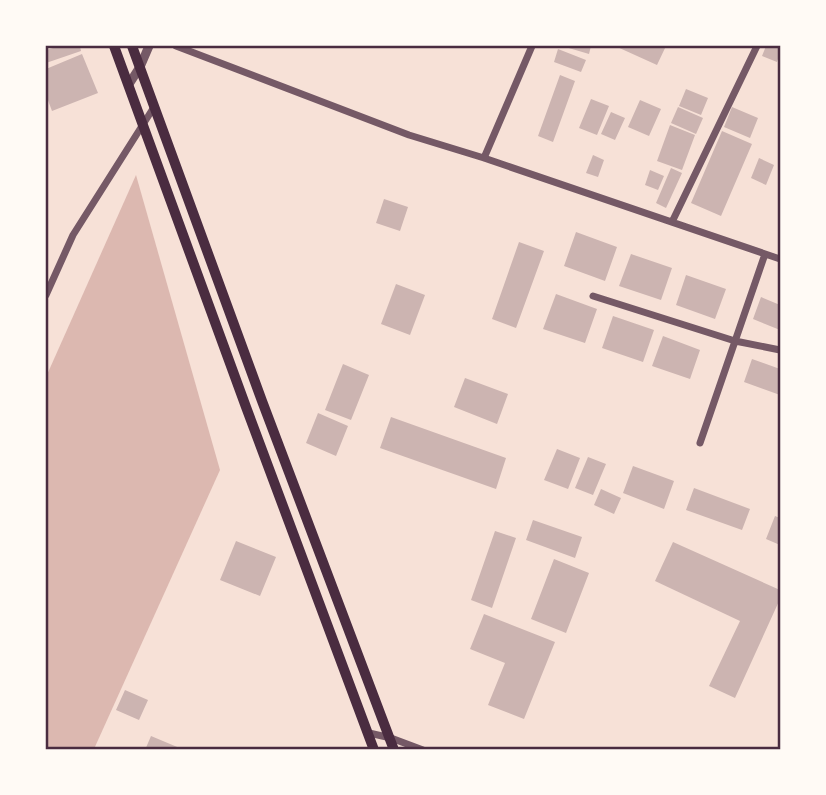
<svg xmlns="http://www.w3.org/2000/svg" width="826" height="795" viewBox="0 0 826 795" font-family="Merriweather,serif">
  <rect width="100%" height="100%" fill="#f7e1d7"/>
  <path fill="#dcb8b0" d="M136 175 220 470 94 749H46V377Z"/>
  <path fill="#ccb4b1" d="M60 46H80L81 51 46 63V50Z
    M562 46H591L589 54Z
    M615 46H666L657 65Z
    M766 46H780V53L777 62 762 56Z
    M558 49 586 60 581 72 554 62Z
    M82 54 98 93 52 111 46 95V69Z
    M560 75 575 81 553 142 538 136Z
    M686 89 708 98 701 115 679 106Z
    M591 99 609 106 597 135 579 128Z
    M640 100 661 109 649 136 628 127Z
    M678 107 703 118 696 134 671 123Z
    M732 107 758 118 750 138 724 127Z
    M611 112 625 118 615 140 601 134Z
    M670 125 695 135 682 170 657 161Z
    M722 131 752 144 721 216 691 203Z
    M593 155 604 160 598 177 586 173Z
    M759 158 774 165 766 185 751 178Z
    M671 168 682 173 666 208 656 203Z
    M650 170 664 176 658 190 645 185Z
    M384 199 408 207 400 231 376 223Z
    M576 232 617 247 605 281 564 266Z
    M519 242 544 251 516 328 492 319Z
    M631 254 672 268 661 300 619 286Z
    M686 275 726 289 715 319 676 305Z
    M396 284 425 295 410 335 381 324Z
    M556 294 597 309 585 343 543 329Z
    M761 297 780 305V330L753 319Z
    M613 316 654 330 643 362 602 348Z
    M663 336 700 350 690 379 652 366Z
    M752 359 780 369V395L744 382Z
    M343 364 369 375 351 420 325 410Z
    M465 378 508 394 497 424 454 407Z
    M318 413 348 426 336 456 306 443Z
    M391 417 506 458 496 489 380 448Z
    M557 449 580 458 568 489 544 480Z
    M588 457 606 464 593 495 575 488Z
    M633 466 674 481 664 509 623 493Z
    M694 488 750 509 742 530 686 510Z
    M601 489 621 498 614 514 594 505Z
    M775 516 780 518V545L766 539Z
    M533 520 582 537 575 558 526 540Z
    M495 531 516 538 492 608 471 600Z
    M236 541 276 557 260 596 220 580Z
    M673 542 780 590V599L735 698 709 686 740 621 655 581Z
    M554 559 589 573 566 633 531 619Z
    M484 614 555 642 524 719 488 705 505 663 470 649Z
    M125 690 148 700 139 720 116 710Z
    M151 736 182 749V750H145Z"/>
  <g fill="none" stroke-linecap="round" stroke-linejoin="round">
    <path stroke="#755966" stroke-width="7" d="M176 46 409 135 484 158 780 259
      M484 158 532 46
      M672 222 757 46
      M46 295 73 235 154 107
      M593 296 735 341 780 350
      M700 443 765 254
      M369 733 391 738 423 750"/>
    <path stroke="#755966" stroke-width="9" d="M129 84 140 67 149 46"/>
    <path stroke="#4a2c40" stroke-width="10" d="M114 46 246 407 374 750
      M132 46 262 401 394 750"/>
  </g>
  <rect width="826" height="795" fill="none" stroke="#fffaf5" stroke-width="94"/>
  <rect x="47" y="47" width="732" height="701" fill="none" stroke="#4a2c40" stroke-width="2.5"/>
</svg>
